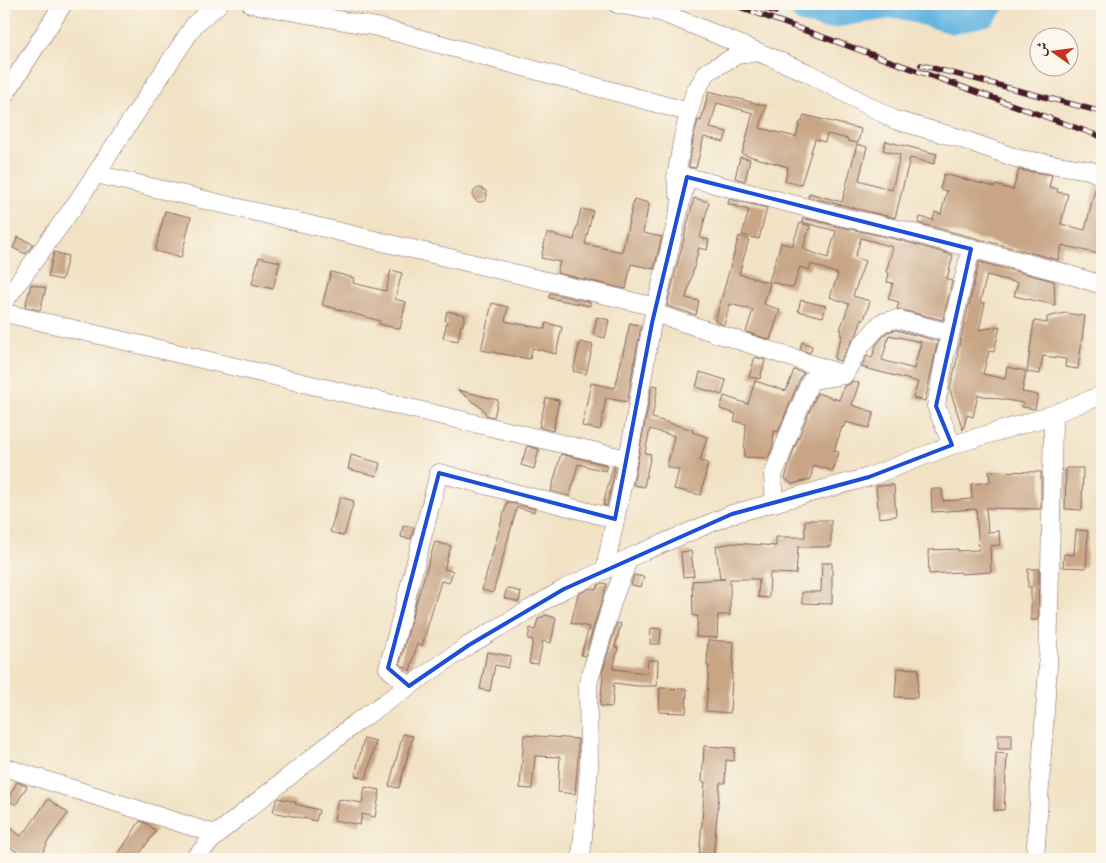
<svg xmlns="http://www.w3.org/2000/svg" width="1106" height="863" viewBox="0 0 1106 863" font-family="'Libre Caslon Text',Amiri,serif">
  <rect width="100%" height="100%" fill="#fbf7ec"/>
  <filter id="ink" filterUnits="userSpaceOnUse"><feTurbulence type="fractalNoise" baseFrequency=".02" numOctaves="2"/><feDisplacementMap in="SourceGraphic" scale="10" xChannelSelector="R" yChannelSelector="G"/><feConvolveMatrix kernelMatrix="1 2 1 2 8 2 1 2 1" color-interpolation-filters="sRGB"/></filter>
  <filter id="wash" filterUnits="userSpaceOnUse"><feTurbulence type="fractalNoise" baseFrequency=".0096" numOctaves="4" result="noise"/><feDisplacementMap in="SourceGraphic" scale="20" xChannelSelector="R" yChannelSelector="G"/><feGaussianBlur stdDeviation="1.12" result="paint"/><feColorMatrix in="noise" values="0 0 0 0 0 0 0 0 0 0 0 0 0 0 0 0 0 1.4 0 .05"/><feComposite in="paint" operator="in"/></filter>
  <g filter="url(#wash)">
    <rect width="100%" height="100%" fill="#f1e2c4"/>
    <g fill="none" stroke-linecap="round" stroke-linejoin="round">
      <path stroke="#66b4e0" stroke-width="24" d="M799 4 803 11 825 17 898 6 954 22 985 14 993 4"/>
    </g>
    <g id="blocks">
      <path fill="#c8a585" fill-rule="evenodd" d="M709 91 766 106 760 128 796 137 800 122H802L804 115 861 129 858 143 848 141V139L827 134 825 142 815 139 801 185 785 181 788 167 742 154 753 113 717 103 710 128 727 132 724 142 704 137 696 168 689 167 693 139 698 120 701 121Z
        M886 141 937 154 934 164 910 158 895 218 808 197 809 193 842 202 857 144 867 147 859 180 892 190 900 155 883 150Z
        M740 157 750 159 745 181 735 178Z
        M1019 170 1052 175 1049 187 1058 189 1057 192 1068 194 1061 224 1085 230 1096 185 1102 187V255L1062 245 1058 260 918 223 920 217 933 220 935 212 941 214 947 191 940 189 944 174 995 187 996 185 1013 190Z
        M473 195a7 7 0 1 1 14 0a7 7 0 1 1-14 0Z
        M694 198 709 202 700 238 709 240 707 250 699 248 686 298 699 301 696 315 667 306Z
        M634 199 649 203 643 233 662 237 654 269 631 264 626 289 557 273 560 262 541 258 547 233 574 240 581 209 593 211 585 244 622 252Z
        M729 199 767 208 759 239 742 235 749 210 728 204Z
        M165 211 191 217 181 258 155 251Z
        M803 218 899 240 953 255 947 279 952 281 943 320 897 309 899 302 888 299 893 283 887 282 889 273 886 272 893 247 861 238 855 257 865 261 853 296 870 301 864 320 862 319 857 334 851 342 840 361 834 359 842 335H840L842 330H840L849 304 830 297 838 274 811 264 809 270 800 267 793 288 769 281 781 243 792 246 800 223 810 226 803 249 828 258 836 231 802 222Z
        M739 236 749 239 739 274 770 283 764 304 780 310 770 340 746 332 753 310 730 304 724 325 715 321Z
        M18 237 33 244 26 254 13 248Z
        M54 252 68 256 62 280 48 277Z
        M259 257 280 262 273 289 252 284Z
        M979 262 1054 281 1055 305 1014 296 1018 283 987 275 980 302 985 303 979 330 1000 326 994 352 989 351 983 374 1005 379 1007 367 1026 371 1022 392 1038 395 1035 409 1022 407 1023 403 978 395 973 417 967 415 963 430 950 390 958 354H957Z
        M391 270 402 273 395 299 406 302 400 329 379 324 380 321 322 305 331 272 354 278 353 283 386 291Z
        M31 284 46 288 40 310 25 307Z
        M550 293 590 302V306L549 298Z
        M801 300 826 306 823 317 798 311Z
        M492 303 508 307 505 321 545 329 546 323 562 327 556 354 532 348 530 359 481 350Z
        M447 311 465 315 463 325H461L458 341 443 338 447 322 445 321Z
        M1065 313 1085 316 1078 369 1065 367 1066 359 1043 356 1040 374 1027 372 1034 321 1047 323V317Z
        M597 317 609 320 605 338 593 335Z
        M630 323 641 326 627 402 606 398 600 430 582 426 591 383 615 388Z
        M896 330 938 341 925 401 913 398 918 382 861 367 867 356 872 358 876 345 887 332ZM889 335 921 342 914 369 882 360Z
        M580 342 593 345 586 374 573 371Z
        M802 342 812 346 810 353 800 349Z
        M755 357 765 360 760 379 749 377Z
        M794 370 804 373 801 376 778 432 774 431 773 446 768 458 744 457 746 424 734 421 736 414 720 409 724 396 748 404 755 381 786 391Z
        M700 372 726 380 722 395 696 387Z
        M852 381 859 383 852 405 874 412 869 428 845 422 844 427H842L834 451 839 452 833 471 813 465 811 479 793 484 785 479 793 452 817 393 839 400 844 386 850 384Z
        M652 385 658 386 652 418 693 430 692 432 707 437 700 461 708 463 701 495 674 489 679 470 667 467 674 436 650 429 645 453 651 454 644 487 633 485Z
        M458 390 498 400 494 417 486 415 484 410Z
        M546 398 559 400 553 431 539 427Z
        M527 446 539 449 534 469 521 465Z
        M561 454 607 465 605 471 578 464 570 496 551 491Z
        M351 455 380 463 377 476 348 469Z
        M613 467H615L607 506 603 505Z
        M1066 468H1083L1082 510 1065 509Z
        M989 471 1041 472V509L986 508 988 532 999 531 1000 545 990 546 991 572 961 574V572L929 574 928 550 958 549V551L979 550 976 509 932 512 931 489H942L943 501 972 499 971 484 990 482Z
        M894 485 896 516 879 518 876 486Z
        M340 497 354 501 344 536 330 532Z
        M507 502 535 509 534 512 517 507 493 593 482 590Z
        M805 520H831V547H798L796 574 770 573 769 598 758 597 759 579H730V615H718L717 638 696 637 698 616H693L692 581 725 579H720L716 546 733 543 776 546V537H805Z
        M403 525 414 527 411 539 401 537Z
        M1076 530 1088 531 1086 568 1063 567 1064 554 1074 555Z
        M435 542 451 546 444 569 453 571 449 583 441 581 422 646 417 644 410 671 400 664 414 609Z
        M691 551 694 576 683 577 681 552Z
        M822 563H832V604L802 603V592H821Z
        M1028 569H1039L1038 620H1031V587H1028Z
        M634 575 644 577 641 587 631 585Z
        M602 583 607 584 603 596 585 656 581 655 589 627 571 623 578 594 591 588 597 589 598 585Z
        M507 588 521 592 519 602 504 598Z
        M546 615 556 618 551 643 543 641 538 664 529 663 533 640 528 639 530 628 535 630 538 619Z
        M617 623 621 624 615 647 618 648 613 669 647 673 648 660H658L657 686H638L614 683 612 707 600 706 603 674 602 673Z
        M651 628 661 629 660 644H650Z
        M708 640 734 642 730 713 706 711 709 666H707Z
        M487 652 511 656 508 668 495 665 490 691 480 689Z
        M897 668 919 669 917 698 895 697Z
        M660 688 687 689 686 713 659 712Z
        M403 734 413 736 399 788 389 786Z
        M998 734H1012V749H998Z
        M524 735 578 739V757L575 794 558 792 560 757 535 756 532 789 520 788Z
        M364 738 376 741 366 779 355 776Z
        M704 746 735 748 734 761 726 760 725 783H720L714 849 715 859H699L705 782H702Z
        M996 753 1007 754 1004 810H994Z
        M17 782 27 786 16 805 7 800Z
        M365 787 380 790 375 817 362 814 360 825 334 820 338 799 362 803Z
        M279 798 296 802 295 804 319 810 316 821 273 812 276 801Z
        M48 799 68 813 46 844 47 845 38 859H28L4 843V823L21 836 25 830 26 831Z
        M140 821 146 823 156 831 136 859H115Z"/>
    </g>
  </g>
  <g filter="url(#ink)">
    <use href="#blocks" fill-opacity="0" stroke="#846361" stroke-width="1"/>
    <g fill="none" stroke-linecap="round" stroke-linejoin="round">
      <g stroke="#846361" stroke-width="19">
        <path id="minor" d="M251 4 377 27 689 112
          M617 4 660 12 703 29 808 73 895 120 959 138 1019 159 1089 170 1102 176
          M4 96 63 4
          M96 174 656 307
          M678 193 676 177 683 137 694 94 707 72 737 55 759 52
          M4 302 77 202 195 24 219 4
          M4 311 5 313 627 459
          M654 313 839 373
          M952 445 936 406 945 356 971 249
          M775 503 773 476 793 423 811 380 844 375 860 347 881 323 896 319 950 333
          M605 569 630 448 652 323 687 177 843 217 902 230 1064 273 1102 285
          M409 686 388 668 439 473 615 519
          M4 767 218 835
          M193 859 222 830 357 722 469 645 564 589 640 553 732 514 869 477 952 445 1043 418 1102 395
          M581 859 589 767 588 684 613 599 629 558
          M1035 859 1048 666 1053 422 1049 416"/>
      </g>
      <use href="#minor" stroke="#fff" stroke-width="18"/>
      <g stroke="#4a1f2b" stroke-width="5.5">
        <path id="rail" d="M731 4 1102 137
          M754 4 775 12
          M921 65 1102 112"/>
      </g>
      <use href="#rail" stroke="#fbf7ec" stroke-width="4" stroke-dasharray="11" stroke-linecap="butt"/>
    </g>
  </g>
  <path fill="none" stroke="#1d4ed8" stroke-width="4" stroke-linejoin="round" d="M687 177 971 249 936 406 952 445 869 477 732 514 564 589 469 645 409 686 388 668 439 473 615 519 652 323Z"/>
  <rect width="1106" height="863" fill="none" stroke="#fbf7ec" stroke-width="20"/>
  <g transform="translate(1054 52) rotate(284)"><circle r="24" fill="#fbf7ec" stroke="#b4a19f"/>
  <path d="M0-4L9 19L0 12L-9 19Z" fill="#c8321e"/>
  <text y="-8" font-size="14" font-weight="bold" text-anchor="middle" fill="#4a1f2b">ش</text>
  </g>
</svg>
